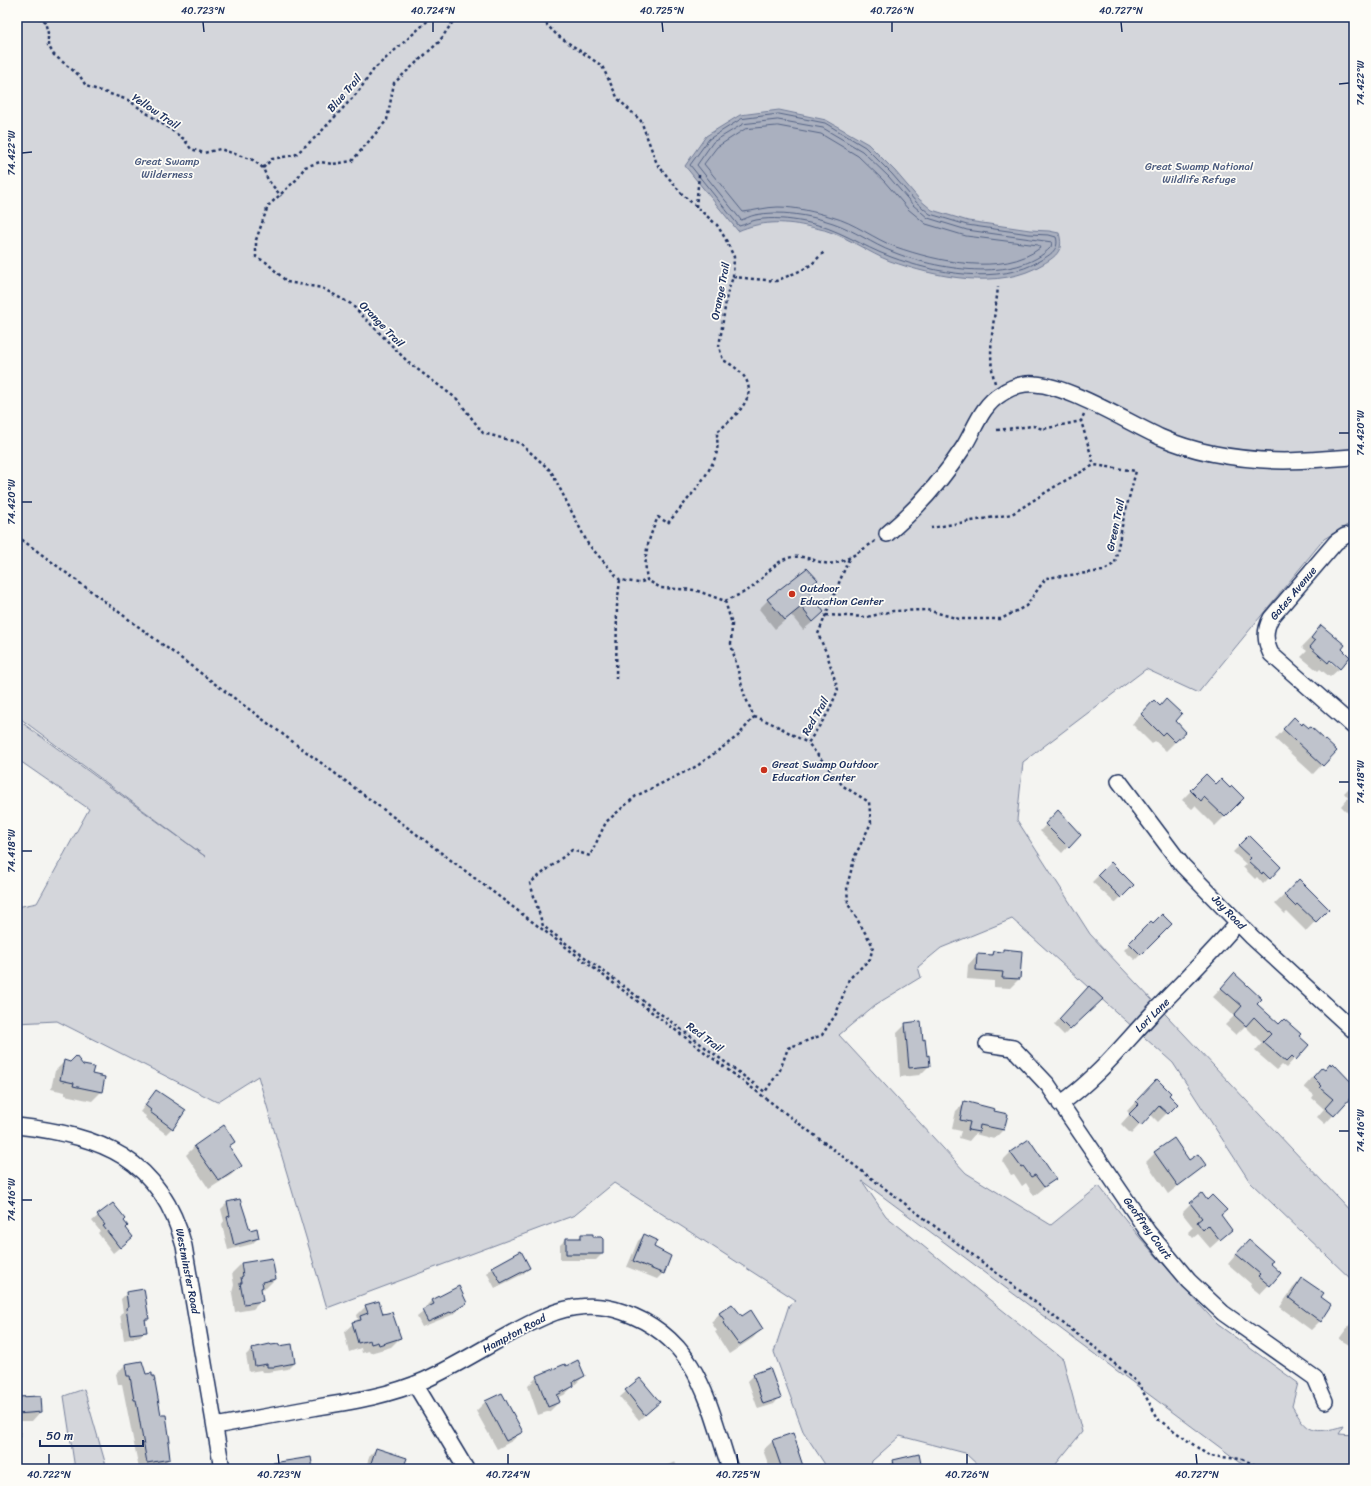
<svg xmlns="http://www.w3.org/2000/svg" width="1371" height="1486" viewBox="0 0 1371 1486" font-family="Sriracha,sans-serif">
  <rect width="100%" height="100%" fill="#f4f4f1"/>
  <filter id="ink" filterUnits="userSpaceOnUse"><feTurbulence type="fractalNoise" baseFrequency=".025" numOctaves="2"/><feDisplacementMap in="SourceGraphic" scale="8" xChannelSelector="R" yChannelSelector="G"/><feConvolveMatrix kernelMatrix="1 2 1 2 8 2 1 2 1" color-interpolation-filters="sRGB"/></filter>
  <g filter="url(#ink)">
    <path fill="#d4d6db" stroke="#78829c" d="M17 17H1354V521L1324 539 1198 693 1146 669 1023 762 1017 820 1090 934 1354 1215V1282L1250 1182 1173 1063 1012 919 941 948 918 967 921 977 875 1005 839 1035 966 1173 1051 1225 1099 1186 1141 1239 1217 1324 1298 1383 1292 1406C1308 1434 1314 1434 1344 1426L1339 1434 1354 1435V1469H1249L862 1181 886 1216 1063 1359 1082 1432 1052 1469H982L965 1453 900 1436 872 1461 870 1469H828L803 1431 774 1352 789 1305 796 1300 614 1183 575 1215 327 1308 258 1076 217 1102 57 1021 17 1023V907L37 903 89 809 17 759V719L206 857 17 716Z
      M84 1389 107 1469H75L64 1396Z"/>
    <path fill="#aab0bf" stroke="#717c98" d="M779 110 826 120 868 144 895 171 919 199 932 210 968 221 1030 230 1049 231 1059 233C1064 250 1057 256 1043 264 1000 291 935 277 890 261 869 253 851 239 830 232 823 229 814 228 806 226 783 221 761 221 738 231L685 166 706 136 740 115Z"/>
    <path fill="#0003" d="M816 580 806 590 814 621 803 630 791 615 775 629 759 609 768 600Z
      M1321 627 1327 656 1325 658 1339 669 1330 677 1320 669 1318 671 1301 657 1307 651 1302 647Z
      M1354 686V698L1348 693Z
      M1154 702 1185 732 1166 751 1155 741 1152 744 1132 724Z
      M1302 726 1335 751 1313 774 1275 739 1285 728Z
      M1206 775 1216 785 1230 789 1243 798 1215 826 1195 806 1192 809 1182 800Z
      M1354 783V822L1352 819 1353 818 1341 806 1348 798 1344 793Z
      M1058 812 1079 835 1062 853 1040 831Z
      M1249 836 1280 867 1263 884 1257 877 1255 879 1243 867 1246 864 1233 852Z
      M1111 863 1133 885 1115 903 1092 882Z
      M1299 881 1327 909 1306 931 1287 912 1285 914 1275 904Z
      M1151 922 1153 924H1171L1135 960 1124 950Z
      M1004 950 1019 979 1010 988 994 987V981L967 979 968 965 977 955 990 956 994 952 1002 953Z
      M1234 975 1255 1004 1279 1025 1297 1036 1307 1045 1286 1068 1282 1065 1277 1070 1255 1051 1262 1043 1245 1026 1236 1035 1225 1025 1234 1016 1213 997Z
      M1083 993 1095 1005 1064 1035 1054 1025Z
      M906 1024 922 1041 929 1066 920 1075 900 1077 897 1033Z
      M77 1056 80 1065 91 1075 101 1092 92 1101 65 1095V1092L51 1089 55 1071 64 1062 70 1063Z
      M1333 1064 1341 1072 1340 1073 1354 1086V1093L1325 1124 1317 1117 1324 1109 1312 1098 1314 1095 1304 1087 1313 1077Z
      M1148 1089 1168 1095 1176 1104 1158 1122 1150 1114 1131 1134 1121 1124 1130 1114 1127 1111Z
      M156 1091 172 1128 166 1134 145 1118 146 1116 140 1112Z
      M965 1102 993 1112 1003 1130 994 1139 975 1134 969 1141 959 1138 961 1131 952 1129 956 1111Z
      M234 1142 229 1147 240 1166 231 1175 209 1189 186 1155 195 1146Z
      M1011 1152 1055 1179 1034 1196 1026 1183 1022 1186 1014 1174 1011 1175 1002 1161Z
      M1155 1153 1189 1161 1204 1165 1168 1194 1146 1162Z
      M17 1194 21 1197 17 1201Z
      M240 1200 249 1231 258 1238 252 1244 228 1250 222 1224 224 1221 221 1209 227 1203Z
      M1191 1204 1220 1216 1230 1230 1210 1248 1198 1234 1193 1238 1188 1232 1193 1227 1182 1213Z
      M98 1216 123 1221 132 1237 113 1253 98 1233 100 1231 92 1221Z
      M581 1235 592 1238 602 1254 596 1260H560V1245L566 1239H578Z
      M644 1235 653 1248 663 1273 657 1279 627 1267 638 1241Z
      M1240 1250 1269 1263 1280 1273 1260 1294 1250 1286 1251 1284 1228 1264Z
      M272 1259 275 1279 266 1288 260 1289 262 1300 253 1309 235 1312 232 1293 234 1285 232 1273 241 1264Z
      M493 1267 529 1268 523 1274 495 1288 487 1273Z
      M1302 1279 1319 1298 1320 1321 1311 1330 1280 1307 1293 1288Z
      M458 1287 466 1303 454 1314 422 1327 417 1317 427 1309 426 1307 432 1301Z
      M127 1293 148 1318 145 1322 146 1331 140 1337 124 1340 120 1314 123 1312 121 1299Z
      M366 1306 382 1316 400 1338 391 1347 370 1353 369 1351 362 1353 361 1348 349 1352 344 1332 358 1319 357 1315Z
      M720 1313 742 1317 762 1328 753 1338 729 1354 715 1332 717 1331 711 1322Z
      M1353 1320 1354 1321V1353L1349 1349 1351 1346 1339 1339Z
      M17 1330H19L20 1343 17 1345Z
      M252 1349 294 1363 288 1369 268 1372H262L261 1370 249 1372 246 1355Z
      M142 1362 169 1442 167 1444 169 1459 164 1464 165 1469H139L122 1384H118L116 1374 125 1365Z
      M565 1367 584 1376 564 1395 557 1398 559 1402 550 1411 538 1415 528 1386 537 1377Z
      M754 1375 779 1398 774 1404 758 1409 748 1381Z
      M640 1379 653 1408 639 1420 620 1397Z
      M501 1394 521 1432 512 1441 497 1449 476 1411 485 1402Z
      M17 1398 41 1411 32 1421H20L21 1438 17 1441Z
      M792 1434 804 1469H770L763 1450 773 1441Z
      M376 1449 402 1469H365L370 1455Z
      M894 1461 921 1469H885Z
      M675 1462 678 1469H660L663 1467Z"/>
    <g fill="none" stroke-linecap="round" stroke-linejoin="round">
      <path stroke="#546385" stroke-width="1" d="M779 114 825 123 865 147 892 174 916 202 930 214 967 225 1029 234 1049 235 1056 237C1060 249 1050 255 1041 260 1000 286 934 273 891 257 861 246 838 228 805 222 789 219 772 217 756 220 750 221 745 225 739 226L690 165 709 139 741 119Z
        M778 120 823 128 862 151 889 177 913 205 928 218 967 230 1052 242 1051 247C1017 284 934 269 893 252 872 244 854 230 833 223 809 215 779 210 755 215 750 216 745 219 741 220L697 165 713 142 743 124Z
        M778 126 821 134 858 156 884 181 908 209 926 224 966 236 1038 245 1040 248C1003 277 936 261 896 247 874 239 855 223 832 217 815 212 796 207 778 207 766 207 754 211 743 212L704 164 717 147 745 129Z"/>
    </g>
    <path fill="#bfc3cc" stroke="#1b2f5e" d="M807 568 818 580 807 589 824 612 813 622 801 607 785 620 767 599Z
      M1321 625 1345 645 1342 649 1350 657 1340 669 1330 660 1328 663 1310 647 1315 641 1311 638Z
      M1166 699 1182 714 1176 721 1186 732 1175 742 1165 732 1162 735 1141 714 1154 700 1160 706Z
      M1294 717 1302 725 1303 723 1309 728 1311 727 1337 751 1323 766 1283 729Z
      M1206 774 1216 784 1221 779 1230 788 1232 786 1244 798 1225 817 1204 797 1201 801 1190 790Z
      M1058 810 1081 835 1069 848 1045 824Z
      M1249 835 1281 867 1270 879 1263 872 1262 874 1248 861 1251 858 1238 846Z
      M1111 862 1134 885 1121 898 1098 875Z
      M1299 879 1329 909 1316 922 1297 904 1295 906 1284 895Z
      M1162 914 1172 924 1141 955 1129 943 1151 921 1153 923Z
      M1003 949 1022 951 1020 979 1002 978 1003 972 976 970 977 954 993 955 994 951 1003 952Z
      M1234 973 1262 999 1257 1004 1279 1024 1284 1019 1301 1034 1299 1036 1309 1045 1296 1060 1292 1056 1286 1062 1263 1042 1271 1034 1254 1017 1246 1026 1234 1015 1242 1006 1221 988Z
      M1089 986 1103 999 1070 1030 1059 1019Z
      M921 1021 923 1040 925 1039 927 1056 929 1055 930 1066 909 1068 905 1023Z
      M76 1056 83 1065 94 1067 92 1074 105 1077 102 1092 73 1086 74 1083 60 1080 64 1060 70 1062Z
      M1330 1063 1331 1065 1333 1063 1354 1085V1094L1334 1116 1325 1108 1333 1099 1320 1088 1322 1086 1313 1077 1322 1067 1325 1069Z
      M1157 1079 1171 1093 1169 1095 1178 1104 1168 1114 1159 1106 1141 1126 1129 1114 1139 1104 1136 1101Z
      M156 1090 186 1110 173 1129 150 1112 151 1110 145 1105Z
      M964 1101 995 1109 994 1111 1008 1114 1004 1130 980 1125 979 1132 968 1130 970 1122 960 1120Z
      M224 1125 235 1142 229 1146 242 1166 219 1181 194 1146Z
      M1174 1138 1189 1160 1198 1154 1206 1165 1178 1186 1154 1152Z
      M1029 1139 1056 1179 1044 1187 1035 1175 1031 1177 1023 1166 1021 1167 1010 1152Z
      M1202 1193 1207 1200 1212 1195 1227 1210 1221 1215 1232 1230 1220 1240 1208 1225 1203 1230 1197 1222 1202 1218 1190 1203Z
      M240 1199 250 1230 257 1228 259 1238 234 1245 227 1217 230 1216 227 1202Z
      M113 1203 126 1219 124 1221 128 1226 126 1228 133 1237 120 1248 103 1226 105 1225 97 1215Z
      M581 1234H593V1237H601L603 1239V1254H566V1238H581Z
      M644 1234 657 1240 654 1247 671 1256 664 1274 633 1261Z
      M1249 1240 1273 1261 1270 1263 1281 1273 1270 1286 1258 1276 1260 1274 1236 1254Z
      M521 1251 530 1268 501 1283 492 1267Z
      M272 1258 276 1279 262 1282 263 1287 261 1288 263 1301 244 1304 240 1283H242L241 1277 243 1276 241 1263Z
      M1302 1278 1324 1293 1321 1297 1332 1305 1321 1322 1289 1298Z
      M459 1286 467 1303 451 1313 450 1312 428 1322 422 1310 434 1304 432 1300Z
      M144 1289 149 1319H145L147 1332 130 1334 126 1308 128 1307 126 1292Z
      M379 1301 383 1314 392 1312 401 1338 379 1345 378 1342 371 1344 370 1340 358 1343 352 1322 361 1320 360 1316 368 1313 365 1305Z
      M732 1304 742 1316 751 1310 763 1329 739 1345 723 1323 725 1321 719 1313Z
      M270 1344 271 1345 279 1344V1346L292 1344 295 1363 274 1367H267V1364L255 1366 252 1348Z
      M578 1360 585 1376 573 1382 574 1386 557 1395 560 1402 548 1407 536 1376 565 1364 566 1366Z
      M142 1361 146 1374 152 1373V1376H154L161 1415H166L170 1442H168L170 1459 147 1463 136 1400H134L130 1376H127L125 1364Z
      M770 1368 781 1398 763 1404 753 1374Z
      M640 1378 660 1402 645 1415 625 1390Z
      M502 1393 523 1432 506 1441 485 1401Z
      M41 1396 42 1412 17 1414V1397Z
      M793 1433 799 1451H798L804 1469H782L772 1440Z
      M376 1448 407 1458 403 1469H369Z
      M919 1454 922 1469H895L893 1460Z
      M311 1457 313 1469H273V1463Z"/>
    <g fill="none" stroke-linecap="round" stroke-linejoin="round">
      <g stroke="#1b2f5e" stroke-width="18">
        <path id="minor" d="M887 534C918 508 941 482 963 448 975 429 981 406 1001 394 1011 387 1023 383 1035 384 1069 386 1127 422 1160 437 1198 454 1243 460 1284 461 1307 461 1331 458 1354 457
          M1354 534 1345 536 1336 542 1271 618C1264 631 1265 641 1271 654L1354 727
          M1119 781 1182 865 1252 937 1354 1031
          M987 1044 1013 1048 1048 1085 1148 1232 1189 1281 1223 1313 1315 1378 1325 1401
          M1060 1104C1094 1081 1121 1047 1149 1017 1179 985 1210 956 1238 922
          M17 1126C100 1135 161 1158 184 1246L222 1469
          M415 1384 466 1469
          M215 1426C249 1420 284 1413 318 1407 355 1401 391 1395 425 1380 467 1361 504 1334 546 1316 570 1305 598 1303 623 1312 698 1338 708 1402 730 1469"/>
      </g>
      <path stroke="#1b2f5e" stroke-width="2.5" stroke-dasharray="3 3" stroke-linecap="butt" d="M38 17 45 22 48 33V45L54 55 80 76 86 86 128 100 184 139 191 149 204 153 220 149 253 160 263 168 268 180 281 196
        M456 17 439 42 394 83 387 120 352 161 333 164 320 162 305 167 296 180 268 206 256 240V257L266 262 287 282 322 288 351 304 409 363 457 399 483 433 520 443 551 471 588 544 620 580 639 583 647 580
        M545 17 547 25 557 35 602 66 618 99 641 121 657 164 683 195 717 225 725 238 734 257 733 277 727 294 719 347 723 360C768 384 746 408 717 432 717 438 718 445 717 451 713 472 682 506 668 523L658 517C648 540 643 555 647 580L661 588 695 590 725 601C733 597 742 594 750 589 763 580 772 563 788 558 802 554 812 560 824 563 842 567 862 549 877 540
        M263 168 272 159 295 155 318 135 358 92 374 69 432 17
        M696 207 699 175
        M733 277 776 281 802 270 812 264 824 252
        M995 383C986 353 995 318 998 287
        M1084 414 1081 421 1094 465
        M997 430 1033 426 1043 429 1081 421
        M17 536 419 836 1097 1349 1138 1383 1159 1420 1209 1456 1242 1459 1264 1469
        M725 601 732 624 731 644 744 694 754 717 738 736 697 766 636 796 606 822 590 856 572 850 530 883 543 926 765 1092 780 1070 788 1048 822 1035 836 1014 849 979 870 959 873 946 848 904 847 886 855 856 871 823 869 802 843 786 808 743 828 713 838 690 827 654 818 634 850 556
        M826 615 867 617 893 611 927 610 959 619H1001L1026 606 1046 578 1103 571 1115 563 1123 521 1136 471 1094 465 1059 484 1012 514 931 528
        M616 679 617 606 620 580
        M754 717C774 722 790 734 808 743"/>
      <use href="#minor" stroke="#fdfcf7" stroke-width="15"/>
    </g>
  </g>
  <path fill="none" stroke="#1b2f5e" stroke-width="1.5" d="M203 22 204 32M433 22V32M662 22 663 32M892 22V32M1121 22 1122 32M1339 84 1349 83M22 153 32 152M1339 433H1349M22 502H32M1339 782H1349M22 851H32M1339 1131H1349M22 1200H32M49 1454V1464M278 1454 279 1464M508 1454V1464M737 1454 738 1464M967 1454V1464M1196 1454 1197 1464"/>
  <g fill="#c8321e" stroke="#fdfcf7" stroke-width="1.5">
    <circle cx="792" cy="594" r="4"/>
    <circle cx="764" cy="770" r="4"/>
  </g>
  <g text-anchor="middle" stroke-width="3.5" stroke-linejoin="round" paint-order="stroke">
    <g font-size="11" fill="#1b2f5e" stroke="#fdfcf7">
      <text transform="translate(344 93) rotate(-49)" y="4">Blue Trail</text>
      <text transform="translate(156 111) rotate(34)" y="4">Yellow Trail</text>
      <text transform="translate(720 291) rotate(-79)" y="4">Orange Trail</text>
      <text transform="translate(382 324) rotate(46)" y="4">Orange Trail</text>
      <text transform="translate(1115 525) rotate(-78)" y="4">Green Trail</text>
      <text transform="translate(1293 593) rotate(-50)" y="4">Gates Avenue</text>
      <text transform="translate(815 716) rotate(-60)" y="4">Red Trail</text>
      <text transform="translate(1229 912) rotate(46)" y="4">Jay Road</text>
      <text transform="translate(1152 1015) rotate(-45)" y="4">Lori Lane</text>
      <text transform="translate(705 1037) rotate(37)" y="4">Red Trail</text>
      <text transform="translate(1148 1228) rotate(54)" y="4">Geoffrey Court</text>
      <text transform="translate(188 1271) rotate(79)" y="4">Westminster Road</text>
      <text transform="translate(514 1333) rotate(-28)" y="4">Hampton Road</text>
    </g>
    <g font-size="11" fill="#49597d" stroke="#fdfcf7">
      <text x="167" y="165">Great Swamp<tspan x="167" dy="13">Wilderness</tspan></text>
      <text x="1199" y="170">Great Swamp National<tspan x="1199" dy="13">Wildlife Refuge</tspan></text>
    </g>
    <g font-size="11" fill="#1b2f5e" stroke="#fdfcf7" text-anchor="start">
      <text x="800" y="592">Outdoor<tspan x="800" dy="13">Education Center</tspan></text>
      <text x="772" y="768">Great Swamp Outdoor<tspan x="772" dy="13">Education Center</tspan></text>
    </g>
  </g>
  <rect width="1371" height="1486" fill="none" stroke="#fdfcf7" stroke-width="44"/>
  <path d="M40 1440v6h103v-6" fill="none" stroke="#1b2f5e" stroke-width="2"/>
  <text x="46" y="1440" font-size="12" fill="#1b2f5e" stroke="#fdfcf7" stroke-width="3" paint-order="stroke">50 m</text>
  <rect x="22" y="22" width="1327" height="1442" fill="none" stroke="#1b2f5e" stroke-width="1.5"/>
  <g font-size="10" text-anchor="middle" fill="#1b2f5e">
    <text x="203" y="14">40.723°N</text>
    <text x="433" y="14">40.724°N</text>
    <text x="662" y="14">40.725°N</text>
    <text x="892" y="14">40.726°N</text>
    <text x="1121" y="14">40.727°N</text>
    <text transform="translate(1360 83) rotate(-90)" y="4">74.422°W</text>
    <text transform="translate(11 153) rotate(-90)" y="4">74.422°W</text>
    <text transform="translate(1360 433) rotate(-90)" y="4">74.420°W</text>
    <text transform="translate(11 502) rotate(-90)" y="4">74.420°W</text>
    <text transform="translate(1360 782) rotate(-90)" y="4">74.418°W</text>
    <text transform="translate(11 851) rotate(-90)" y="4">74.418°W</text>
    <text transform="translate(1360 1131) rotate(-90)" y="4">74.416°W</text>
    <text transform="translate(11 1200) rotate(-90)" y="4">74.416°W</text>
    <text x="49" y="1478">40.722°N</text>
    <text x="279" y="1478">40.723°N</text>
    <text x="508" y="1478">40.724°N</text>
    <text x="738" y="1478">40.725°N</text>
    <text x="967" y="1478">40.726°N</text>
    <text x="1197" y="1478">40.727°N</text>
  </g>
</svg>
